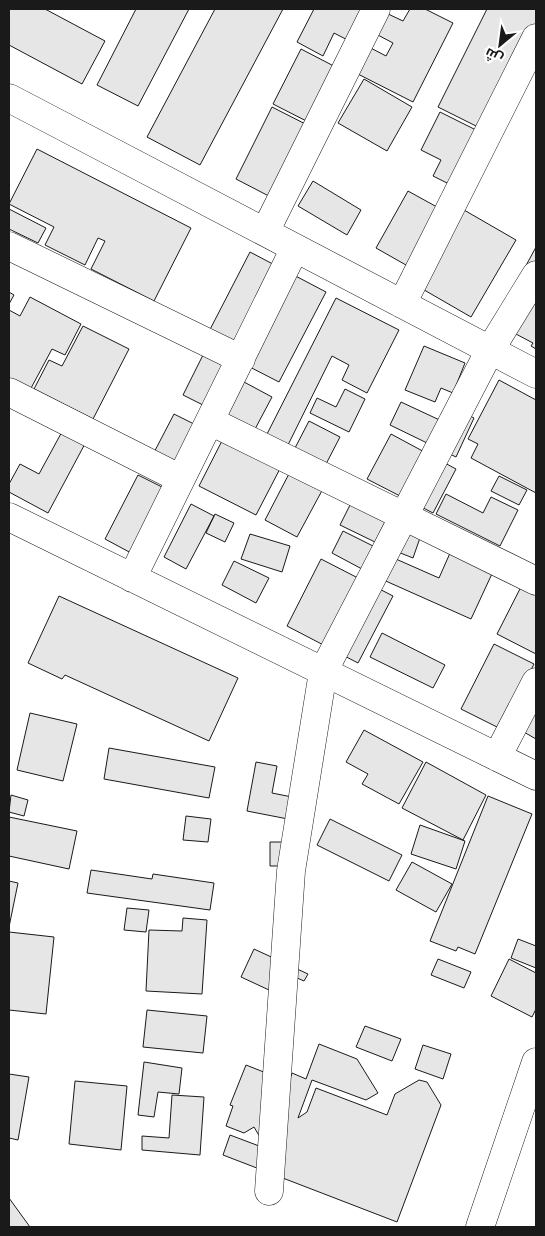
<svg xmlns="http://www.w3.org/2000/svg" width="545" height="1236" viewBox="0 0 545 1236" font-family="Raleway,Cairo,sans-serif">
  <rect width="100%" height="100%" fill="#fff"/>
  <path fill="#e6e6e6" stroke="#1a1a1a" d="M9 9H45L105 41 82 84 9 45Z
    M136 9H189L138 106 97 85Z
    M215 9H283L200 165 147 137Z
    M314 9H365V49L334 33 323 56 297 42Z
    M410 9H425L453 23 413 102 352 71 365 45 386 56 393 43 376 34 386 13 403 21Z
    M487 9H536V45L492 134 438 107Z
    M301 49 353 76 326 131 273 104Z
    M364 79 412 107 387 151 338 123Z
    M272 107 325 134 288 206 236 179Z
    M440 112 488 136 461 190 433 176 441 160 421 150Z
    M37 149 191 228 154 301 91 269 105 241 98 238 85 265 45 245 54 227 9 204Z
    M313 181 361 210 347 235 298 206Z
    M408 191 446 212 413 269 376 248Z
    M9 209 46 228 38 243 9 229Z
    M464 210 516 240 471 317 419 287Z
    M536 247V349L531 346 533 343 495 323Z
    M250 252 326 292 279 382 203 343Z
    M9 292 14 295 9 304Z
    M30 297 81 324 65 355 52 349 30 390 9 379V310L20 316Z
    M336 298 399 330 367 393 342 380 349 365 332 356 286 449 265 438Z
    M83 326 129 349 93 419 34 389 49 360 62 366Z
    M424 346 465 363 453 393 441 388 435 402 405 390Z
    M204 353 242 371 221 414 183 395Z
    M499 380 536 400V493L471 458 478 444 468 439Z
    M244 382 272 397 254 431 226 417Z
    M345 389 365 399 349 432 310 413 317 398 336 407Z
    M401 402 446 423 454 408 474 418 456 457 390 425Z
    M174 414 212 433 185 484 148 464Z
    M309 421 340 437 326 464 295 448Z
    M64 428 87 440 48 513 9 492V484L20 464 39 474Z
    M227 431 284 461 256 515 199 486Z
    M391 434 456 469 433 513 367 479Z
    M292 468 325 485 297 537 265 520Z
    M138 475 180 496 146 561 105 539Z
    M499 476 527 490 519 505 491 491Z
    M446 494 483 513 491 497 518 510 500 546 436 514Z
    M352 501 387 518 375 542 340 525Z
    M191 504 214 516 186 569 164 557Z
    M215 514 234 523 225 542 206 533Z
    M391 524 421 535 413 558 383 546Z
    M343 531 373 546 362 569 332 553Z
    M250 534 290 546 282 572 241 559Z
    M454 544 497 563 471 619 370 574 380 552 439 578Z
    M321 559 393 596 358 663 287 626Z
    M234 561 269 578 256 603 222 585Z
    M526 577 536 582V654L497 634Z
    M59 596 238 678 209 741 65 675 62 679 28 663Z
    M382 633 445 665 433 688 370 657Z
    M494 644 534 664 501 729 461 709Z
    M536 709V739L510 724Z
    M30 713 77 724 63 781 17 770Z
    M364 730 423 762 399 804 362 784 368 774 346 762Z
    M109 748 215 767 209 798 104 779Z
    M256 762 277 766 272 793 297 798 293 820 247 811Z
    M426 762 486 795 463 840 402 808Z
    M11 795 28 800 24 816 9 812Z
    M488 796 532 814 475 954 458 947 456 951 430 941Z
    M186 816 211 819 208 842 183 840Z
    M9 817 77 831 69 869 9 856Z
    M330 819 402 855 389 881 317 845Z
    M420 825 465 841 456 869 411 854Z
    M270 842H292L291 866H270Z
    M412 862 452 884 436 912 396 890Z
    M91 870 152 879 153 874 214 883 210 910 87 893Z
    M9 881 18 883 9 927Z
    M127 908 149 910 146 932 124 930Z
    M183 918 207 920 202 994 146 991 149 930 182 931Z
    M9 932 54 937 46 1014 9 1010Z
    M518 939 536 946V968L511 958Z
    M254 949 308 974 304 981 279 970 269 990 241 977Z
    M438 959 471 972 464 988 431 975Z
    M509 959 536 973V1009L532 1017 491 996Z
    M147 1010 207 1016 203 1053 143 1047Z
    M365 1026 401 1039 392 1061 356 1047Z
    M319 1044 357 1059 378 1093 366 1100 312 1080 298 1118 307 1112 316 1088 387 1115 395 1094 419 1080 427 1082 441 1105 397 1222 223 1155 230 1135 267 1149 254 1127 244 1133 226 1126 233 1106 230 1105 246 1065 289 1082 292 1073 306 1079Z
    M423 1045 451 1054 443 1079 415 1069Z
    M144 1062 182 1068 179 1094 158 1092 154 1117 138 1115Z
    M9 1074 29 1077 18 1140 9 1138Z
    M75 1081 127 1086 121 1150 69 1144Z
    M172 1095 204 1097 200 1155 142 1150V1136L169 1138Z
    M9 1198 30 1227H9Z"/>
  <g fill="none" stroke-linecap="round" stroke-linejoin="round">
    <g stroke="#1a1a1a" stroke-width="29">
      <path id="minor" d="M9 98 536 374
        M265 232 376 9
        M9 246 241 359
        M402 304 536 38
        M9 392 181 479
        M210 421 536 581
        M9 517 536 776
        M132 578 295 248
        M497 757 536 682
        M269 1191 291 871 323 672 490 350 536 275
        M480 1227 536 1062"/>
    </g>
    <use href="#minor" stroke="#fff" stroke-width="28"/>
  </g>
  <rect width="545" height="1236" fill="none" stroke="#1a1a1a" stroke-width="20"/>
  <g transform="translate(500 45) rotate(209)" stroke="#ffffff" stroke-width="4" paint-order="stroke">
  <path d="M0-4L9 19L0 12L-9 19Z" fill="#1a1a1a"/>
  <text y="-8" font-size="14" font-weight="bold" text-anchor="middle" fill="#1a1a1a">ش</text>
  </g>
</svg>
